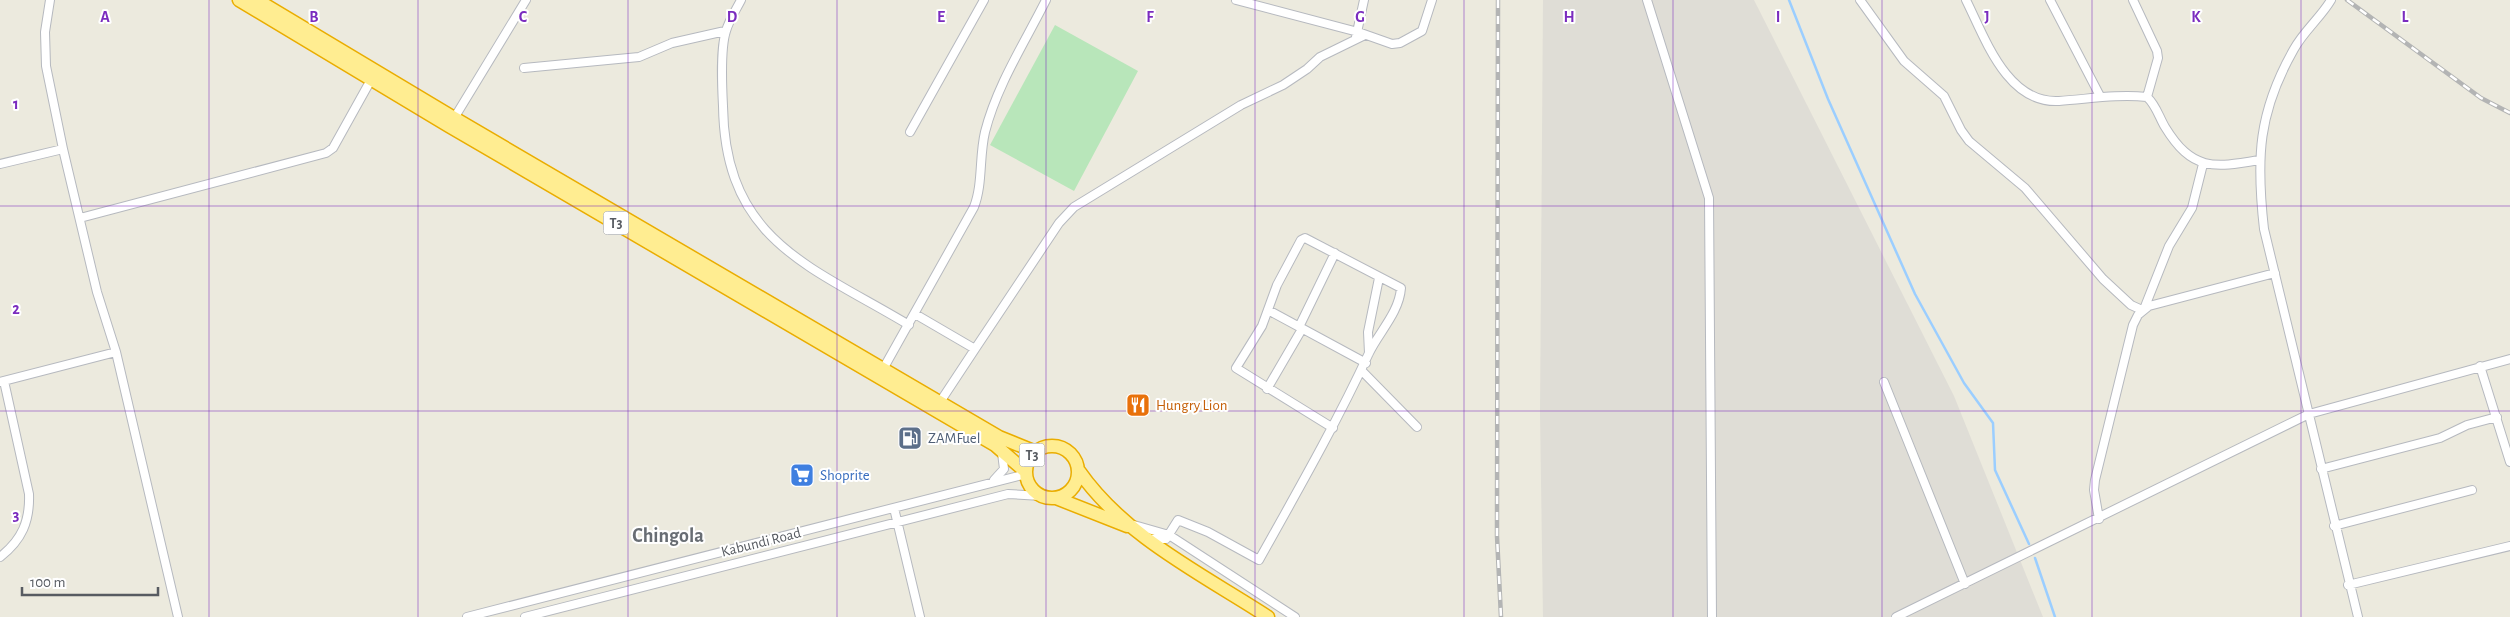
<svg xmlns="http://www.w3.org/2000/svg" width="2510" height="617" viewBox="0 0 2510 617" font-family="'Alegreya Sans',sans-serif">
  <rect width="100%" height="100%" fill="#eceade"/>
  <path fill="#dfddd6" d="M1543 0H1754L1954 396 2043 617H1543L1540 413Z"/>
  <path fill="#b8e6ba" d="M1055 25 1138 71 1074 191 990 145Z"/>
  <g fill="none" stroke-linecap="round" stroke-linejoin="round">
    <path stroke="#9bceff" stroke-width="2.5" d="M1789 0 1828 99 1915 294 1964 383 1993 423 1995 470 2029 544
      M2035 558 2055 617"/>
    <g stroke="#b6b9bf" stroke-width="10">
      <path id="minor" d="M50 0 45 32 46 66 63 149 97 292 116 352 178 617
        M741 0C736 10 729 20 726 31 720 49 722 86 723 106 725 241 809 265 909 325
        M1236 0 1358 32 1392 44 1400 43 1422 31 1432 0
        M1647 0 1709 198 1712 617
        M1860 0 1904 61 1944 96 1961 130 1969 141 2025 188 2103 279 2131 305 2142 310
        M1966 0C1985 38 2007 104 2059 101 2089 99 2117 94 2147 97 2156 105 2159 117 2165 127 2192 171 2213 168 2259 160
        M2050 0 2100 96
        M2133 0 2157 51 2158 58 2147 97
        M2331 0C2321 17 2304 31 2294 49 2258 112 2256 158 2264 229L2358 617
        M1356 37 1364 0
        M524 68 639 57 672 43 725 31
        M453 120 526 0
        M910 132 984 0
        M0 164 63 149
        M80 218 326 153 333 148 372 78
        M2144 309 2169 246 2192 208 2203 164
        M1268 310 1366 363
        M915 314 975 349 1059 223 1074 207 1241 105 1283 85 1307 69 1320 57 1365 35
        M1299 327 1335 253
        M1369 353 1368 332 1379 278
        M2480 366 2510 462
        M882 371 974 207C983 184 979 157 985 132 997 85 1025 42 1046 0
        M1362 371 1417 427
        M0 382 116 352
        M1884 382 1965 584
        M1267 389 1302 329
        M940 402 975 349
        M2321 469 2440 438 2467 425 2497 417
        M994 480 1004 469 1002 453
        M894 508 920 617
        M2099 519 2094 490 2095 480 2133 325 2138 315 2149 306 2275 273
        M1134 525 1169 535 1295 617
        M2334 526 2472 490
        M1149 539H1166L1178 520 1208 532 1259 560C1297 492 1336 424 1369 353 1379 332 1399 313 1401 288L1305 238 1301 240 1277 285 1262 326 1236 368 1333 428
        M0 557C22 540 30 521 29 494L4 381
        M2348 585 2510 546
        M467 617 1026 474
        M525 617 1008 494 1041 496
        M1896 617 2309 414 2510 359"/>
    </g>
    <g stroke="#eaad00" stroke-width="15">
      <path id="trunk" d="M239 0 449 126 995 445 1026 472
        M257 0 454 118 999 437 1036 452
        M1026 472a26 26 0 1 1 52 0a26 26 0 1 1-52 0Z
        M1079 471C1125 537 1202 574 1268 617
        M1056 498 1127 526"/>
    </g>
    <use href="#minor" stroke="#fff" stroke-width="8"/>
    <use href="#trunk" stroke="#ffed91" stroke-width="12"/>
    <g stroke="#b3b4b4" stroke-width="4.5">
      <path id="rail" d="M1498 0 1497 536 1501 617
        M2347 0 2481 98 2510 113"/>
    </g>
    <use href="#rail" stroke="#fff" stroke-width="2.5" stroke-dasharray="8" stroke-linecap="butt"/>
  </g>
  <path fill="none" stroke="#7b2cbf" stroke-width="1" stroke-opacity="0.55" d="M209 0V617M418 0V617M628 0V617M837 0V617M1046 0V617M1255 0V617M1464 0V617M1673 0V617M1882 0V617M2092 0V617M2301 0V617M0 206H2510M0 411H2510"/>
  <defs>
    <g id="restaurant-square" transform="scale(1.25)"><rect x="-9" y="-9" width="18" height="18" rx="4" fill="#e8710a" stroke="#fff"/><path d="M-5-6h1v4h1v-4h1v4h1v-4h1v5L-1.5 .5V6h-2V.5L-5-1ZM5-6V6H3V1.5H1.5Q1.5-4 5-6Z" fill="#fff"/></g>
    <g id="fuel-square" transform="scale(1.25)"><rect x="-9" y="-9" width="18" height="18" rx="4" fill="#5c6f8a" stroke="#fff"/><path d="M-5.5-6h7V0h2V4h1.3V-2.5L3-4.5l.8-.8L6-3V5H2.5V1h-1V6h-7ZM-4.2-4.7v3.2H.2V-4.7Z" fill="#fff"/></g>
    <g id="supermarket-square" transform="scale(1.25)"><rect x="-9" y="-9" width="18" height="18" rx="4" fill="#3f7fe0" stroke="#fff"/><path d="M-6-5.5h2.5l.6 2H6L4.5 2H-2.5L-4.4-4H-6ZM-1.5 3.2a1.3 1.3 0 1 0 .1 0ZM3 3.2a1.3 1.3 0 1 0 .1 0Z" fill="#fff"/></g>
  </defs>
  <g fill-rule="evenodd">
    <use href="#restaurant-square" x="1138" y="405"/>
    <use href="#fuel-square" x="910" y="438"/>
    <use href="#supermarket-square" x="802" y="475"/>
  </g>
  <g text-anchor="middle" stroke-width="4" stroke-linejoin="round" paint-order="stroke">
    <g fill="#fff" stroke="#898c90" stroke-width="1">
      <rect x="603.5" y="211.5" width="25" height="23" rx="4"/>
      <rect x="1019.5" y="443.5" width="25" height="23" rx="4"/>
    </g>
    <g font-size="14" font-weight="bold" fill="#575b61">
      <text x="616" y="228">T3</text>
      <text x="1032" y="460">T3</text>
    </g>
    <g font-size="15" fill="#c56008" stroke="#fff" text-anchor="start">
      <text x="1156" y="410">Hungry Lion</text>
    </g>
    <g font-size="15" fill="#4e5e75" stroke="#fff" text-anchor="start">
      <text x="928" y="443">ZAMFuel</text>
    </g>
    <g font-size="15" fill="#366cbe" stroke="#fff" text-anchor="start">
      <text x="820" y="480">Shoprite</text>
    </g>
    <g font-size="15" fill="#575b61" stroke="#fff">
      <text transform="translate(761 542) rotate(-14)" y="5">Kabundi Road</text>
    </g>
    <g font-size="20" font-weight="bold" fill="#686d73" stroke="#fff">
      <text x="668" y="542">Chingola</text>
    </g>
  </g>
  <g font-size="16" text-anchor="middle" font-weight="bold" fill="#7b2cbf" stroke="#fff" stroke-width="4" stroke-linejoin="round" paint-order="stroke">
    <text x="105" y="22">A</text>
    <text x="314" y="22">B</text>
    <text x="523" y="22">C</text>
    <text x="732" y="22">D</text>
    <text x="941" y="22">E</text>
    <text x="1150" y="22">F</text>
    <text x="1360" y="22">G</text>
    <text x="1569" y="22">H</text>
    <text x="1778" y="22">I</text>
    <text x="1987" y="22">J</text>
    <text x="2196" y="22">K</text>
    <text x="2405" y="22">L</text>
    <text x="16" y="109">1</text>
    <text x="16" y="314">2</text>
    <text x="16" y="520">3</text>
  </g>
  <path d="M22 587v8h136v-8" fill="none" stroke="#575b61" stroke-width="2.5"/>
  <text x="30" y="587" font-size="15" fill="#575b61" stroke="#ffffff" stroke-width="4" paint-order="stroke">100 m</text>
</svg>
